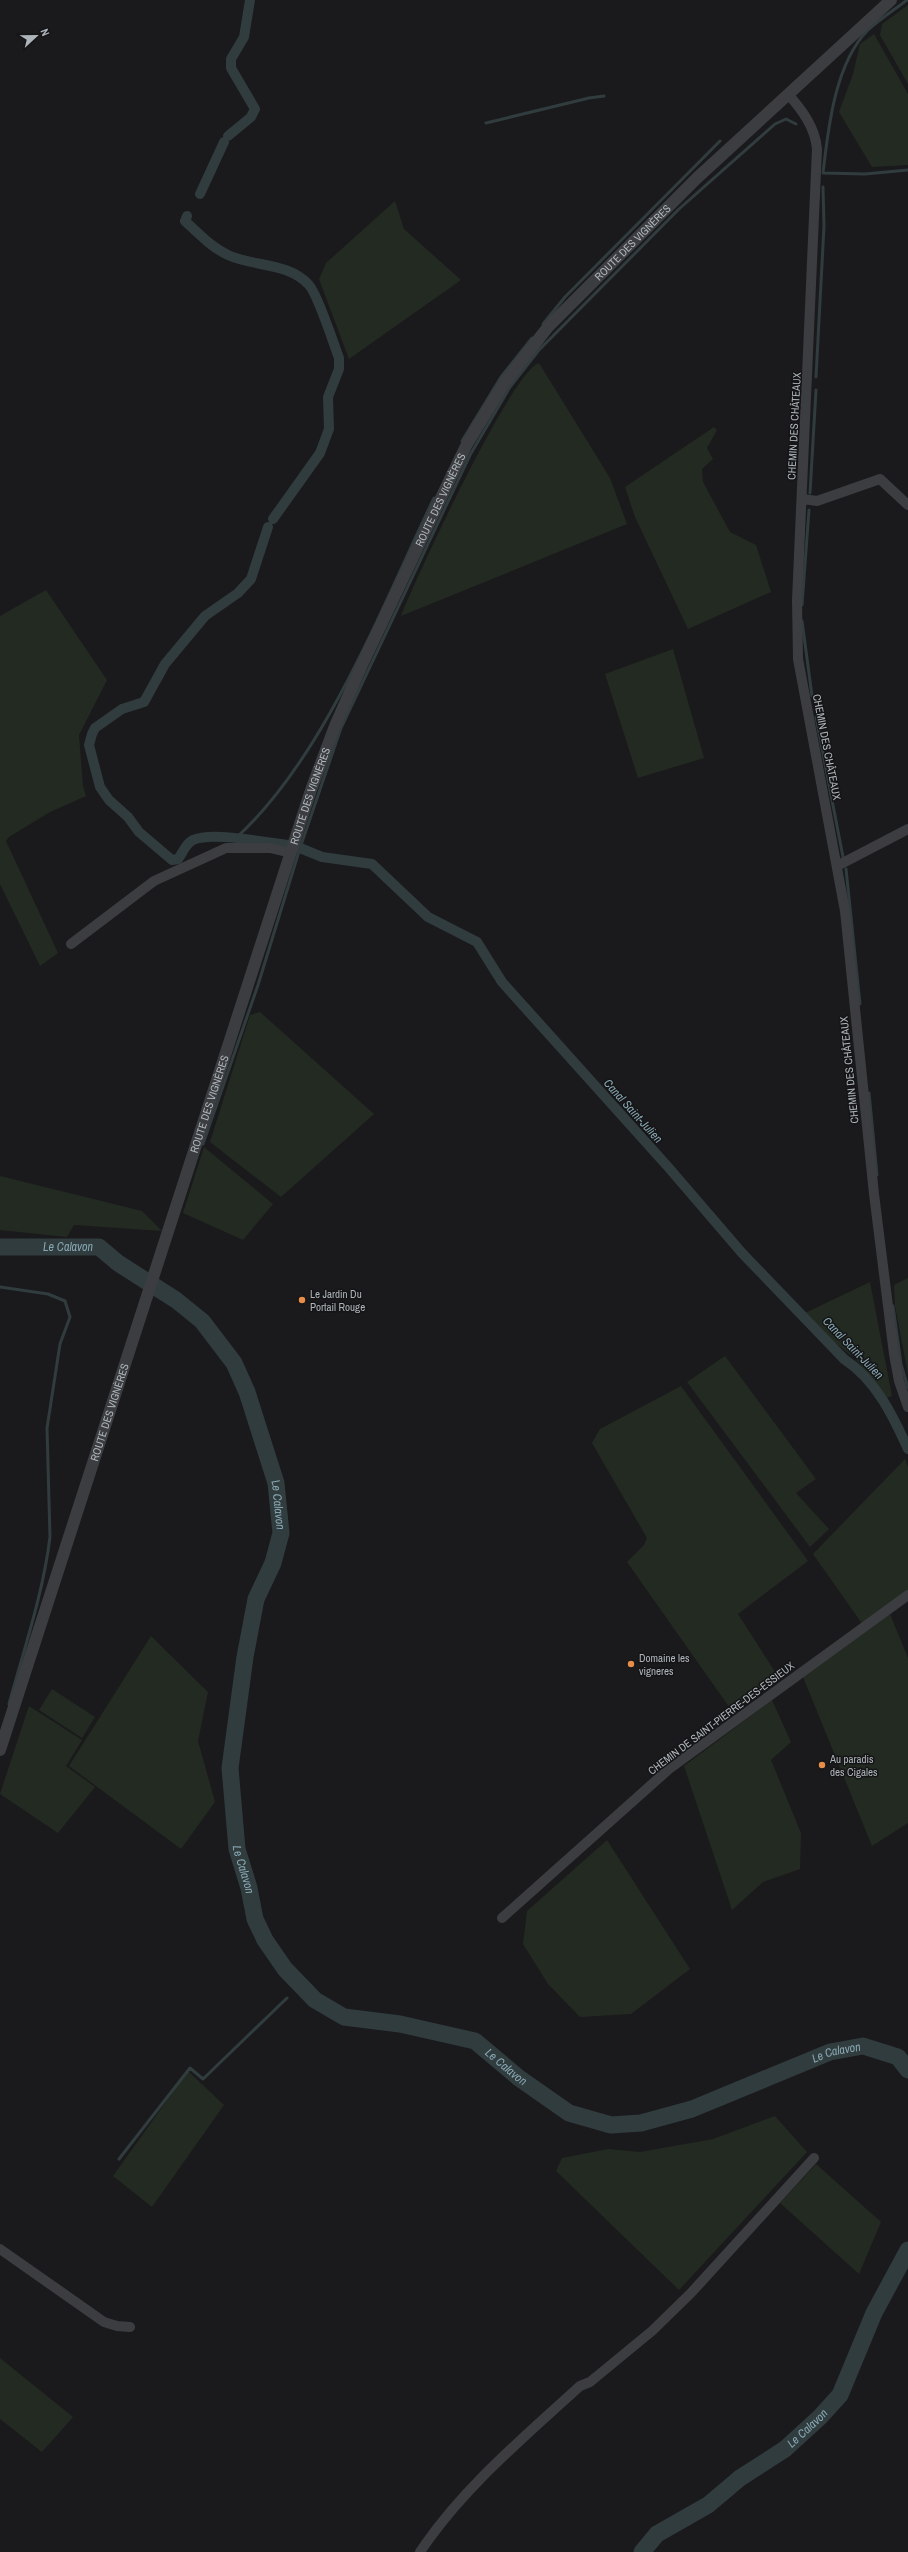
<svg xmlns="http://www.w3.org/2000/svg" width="908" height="2552" viewBox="0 0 908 2552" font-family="'Archivo Narrow',sans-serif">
  <rect width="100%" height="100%" fill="#1a1a1c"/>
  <path fill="#232a22" d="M908 5V84L880 35 882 24Z
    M874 34 908 94V165L872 167 839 112 853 74 860 44Z
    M395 201 404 229 461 280 349 359 319 279 326 263Z
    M539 363 610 478 627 524 401 616C415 580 511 372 539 363Z
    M714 427 717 430 707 448 713 459 702 469 703 482 730 532 756 545 771 592 688 629 635 517 625 487Z
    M46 590 107 680 79 735 83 786 86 796 50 812 9 837 6 841 58 953 40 966 0 884V616Z
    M673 649 704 758 638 778 605 674Z
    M260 1012 374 1114 281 1197 210 1142 250 1015Z
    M204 1147 273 1204 243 1240 183 1213Z
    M0 1176 142 1211 162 1231 74 1225 67 1237 0 1230Z
    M908 1278V1374L895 1306 894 1285Z
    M870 1282 892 1396 886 1398 855 1358 828 1338 805 1313Z
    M725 1356 816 1479 796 1493 829 1529 810 1547 687 1382Z
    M681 1386 808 1561 738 1614 779 1678 732 1711 627 1562 644 1545 647 1538 592 1443 600 1429Z
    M905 1459 908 1467V1591L863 1625 813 1554Z
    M890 1614 908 1658V1823L872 1846 803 1677Z
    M151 1636 208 1692 198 1741 215 1802 181 1849 69 1766Z
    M52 1689 95 1717 82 1738 39 1710Z
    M772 1700 791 1742 771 1760 801 1833 800 1869 763 1882 732 1910 684 1766Z
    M29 1706 82 1740 66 1766 95 1787 58 1833 0 1794Z
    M607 1840 690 1969 631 2014 580 2017 548 1984 523 1944 527 1911Z
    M188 2071 224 2105 152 2207 113 2176Z
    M775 2116 807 2152 679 2290 556 2171 562 2158 608 2149 640 2152 713 2139Z
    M816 2164 881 2222 859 2274 780 2203Z
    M0 2358 73 2417 42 2452 0 2419Z"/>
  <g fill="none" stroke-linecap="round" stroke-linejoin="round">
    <path stroke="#313c3f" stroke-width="3" d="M907 0C894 10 880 19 868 30 835 63 828 129 823 173L865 174 908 170
      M486 123 589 98 604 96
      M543 324 565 297 720 141
      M816 377 824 226 823 187
      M462 441 501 377 532 338
      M810 493 816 390
      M802 605 809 510
      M802 621 812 696
      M816 717 843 857
      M236 838C325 757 382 606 434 498
      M846 869 860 1004
      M869 1093 877 1175
      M203 1144 258 985 300 848 341 728 470 455 510 387 539 350 679 209 775 124 786 119 796 124
      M0 1287 48 1294 65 1301 70 1317 60 1344 47 1428 50 1537C43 1594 24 1649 9 1704
      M893 1306 901 1364 908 1388
      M119 2159 190 2068 203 2079 287 1998"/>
    <path stroke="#313c3f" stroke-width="10" d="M228 136 251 117 255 109 231 68V59L244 37 250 0
      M200 194 224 142
      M187 216 185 221C198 233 211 247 228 255 254 267 288 262 309 285 318 295 333 342 339 358V369L328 397 329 429 320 453 273 519
      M268 527 251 579 238 593 205 616 165 664 144 702 122 709 95 728 92 734 89 745 100 787 109 800 128 817 139 832 172 860 178 859C183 853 185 844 193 840 212 831 267 843 289 845
      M300 848 322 857 372 864 428 917 477 942 502 982 669 1168 742 1253 844 1359C876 1380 893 1416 908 1449"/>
    <g stroke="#313c3f" stroke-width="17">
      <path id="s1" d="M0 1247H99L118 1263 176 1300 202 1321 234 1363 247 1392 276 1483 281 1533 273 1563 256 1599 245 1657 230 1768 237 1849 249 1888 255 1919 265 1940 285 1969 315 2000 344 2017 400 2024 475 2041 519 2078 569 2113 611 2125 641 2123 692 2109 830 2052 863 2046 898 2057 908 2070"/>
      <path id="s2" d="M642 2552 657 2534 708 2505 740 2478 785 2449 820 2417 840 2395 874 2313 908 2250"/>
    </g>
    <path stroke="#3b3d41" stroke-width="10" d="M788 94C802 110 815 127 817 149L797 600 798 659 845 911 874 1194 894 1354 899 1381 908 1407
      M803 499 817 501 880 479 908 505
      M837 866 908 829
      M71 944 154 881 226 848H270L291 853
      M502 1918 669 1769 908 1595
      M0 2249 104 2322 117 2326 130 2327
      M420 2552C462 2489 524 2437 580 2386L590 2382 652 2331 691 2293 814 2158"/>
    <path stroke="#3b3d41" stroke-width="12" id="s3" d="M0 1750 311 790 335 726 362 665 451 477 467 444 505 382 548 327 697 178 891 0"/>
  </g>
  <g fill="#e58d49" stroke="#151517" stroke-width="1.5">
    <circle cx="302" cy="1300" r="4"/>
    <circle cx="631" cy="1664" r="4"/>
    <circle cx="822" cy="1765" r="4"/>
  </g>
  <g text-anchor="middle" stroke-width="3" stroke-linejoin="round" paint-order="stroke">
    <g font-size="11" fill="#aeb5ba" stroke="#151517">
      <text dy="4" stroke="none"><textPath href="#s3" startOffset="1651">ROUTE DES VIGNÈRES</textPath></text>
      <text transform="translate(794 426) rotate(-87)" y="4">CHEMIN DES CHÂTEAUX</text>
      <text dy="4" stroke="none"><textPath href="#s3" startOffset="1327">ROUTE DES VIGNÈRES</textPath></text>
      <text transform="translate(827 747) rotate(79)" y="4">CHEMIN DES CHÂTEAUX</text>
      <text dy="4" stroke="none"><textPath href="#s3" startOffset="1003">ROUTE DES VIGNÈRES</textPath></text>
      <text transform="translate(849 1070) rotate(-96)" y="4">CHEMIN DES CHÂTEAUX</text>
      <text dy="4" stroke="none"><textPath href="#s3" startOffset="679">ROUTE DES VIGNÈRES</textPath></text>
      <text dy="4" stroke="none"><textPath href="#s3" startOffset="355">ROUTE DES VIGNÈRES</textPath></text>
      <text transform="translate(721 1718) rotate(-37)" y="4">CHEMIN DE SAINT-PIERRE-DES-ESSIEUX</text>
    </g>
    <g font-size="11" fill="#aeb5ba" stroke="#151517" text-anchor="start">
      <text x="310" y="1298">Le Jardin Du<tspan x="310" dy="13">Portail Rouge</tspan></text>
      <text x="639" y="1662">Domaine les<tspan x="639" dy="13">vigneres</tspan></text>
      <text x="830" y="1763">Au paradis<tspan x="830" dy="13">des Cigales</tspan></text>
    </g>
    <g font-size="12" font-style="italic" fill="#88a8b2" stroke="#151517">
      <text transform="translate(633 1111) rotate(48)" y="4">Canal Saint-Julien</text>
      <text dy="4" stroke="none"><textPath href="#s1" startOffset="68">Le Calavon</textPath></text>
      <text transform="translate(853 1348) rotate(46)" y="4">Canal Saint-Julien</text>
      <text dy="4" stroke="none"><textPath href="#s1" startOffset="428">Le Calavon</textPath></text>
      <text dy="4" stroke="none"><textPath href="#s1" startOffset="801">Le Calavon</textPath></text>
      <text dy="4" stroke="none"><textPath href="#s1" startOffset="1521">Le Calavon</textPath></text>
      <text dy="4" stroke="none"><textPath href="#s1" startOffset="1161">Le Calavon</textPath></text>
      <text dy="4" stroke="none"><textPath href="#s2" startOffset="208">Le Calavon</textPath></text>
    </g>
  </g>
  <g transform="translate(36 36) rotate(68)" stroke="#151517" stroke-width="3" paint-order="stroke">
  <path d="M0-3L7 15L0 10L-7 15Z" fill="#aeb5ba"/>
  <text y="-6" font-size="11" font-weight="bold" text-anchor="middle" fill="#aeb5ba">N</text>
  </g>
</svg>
